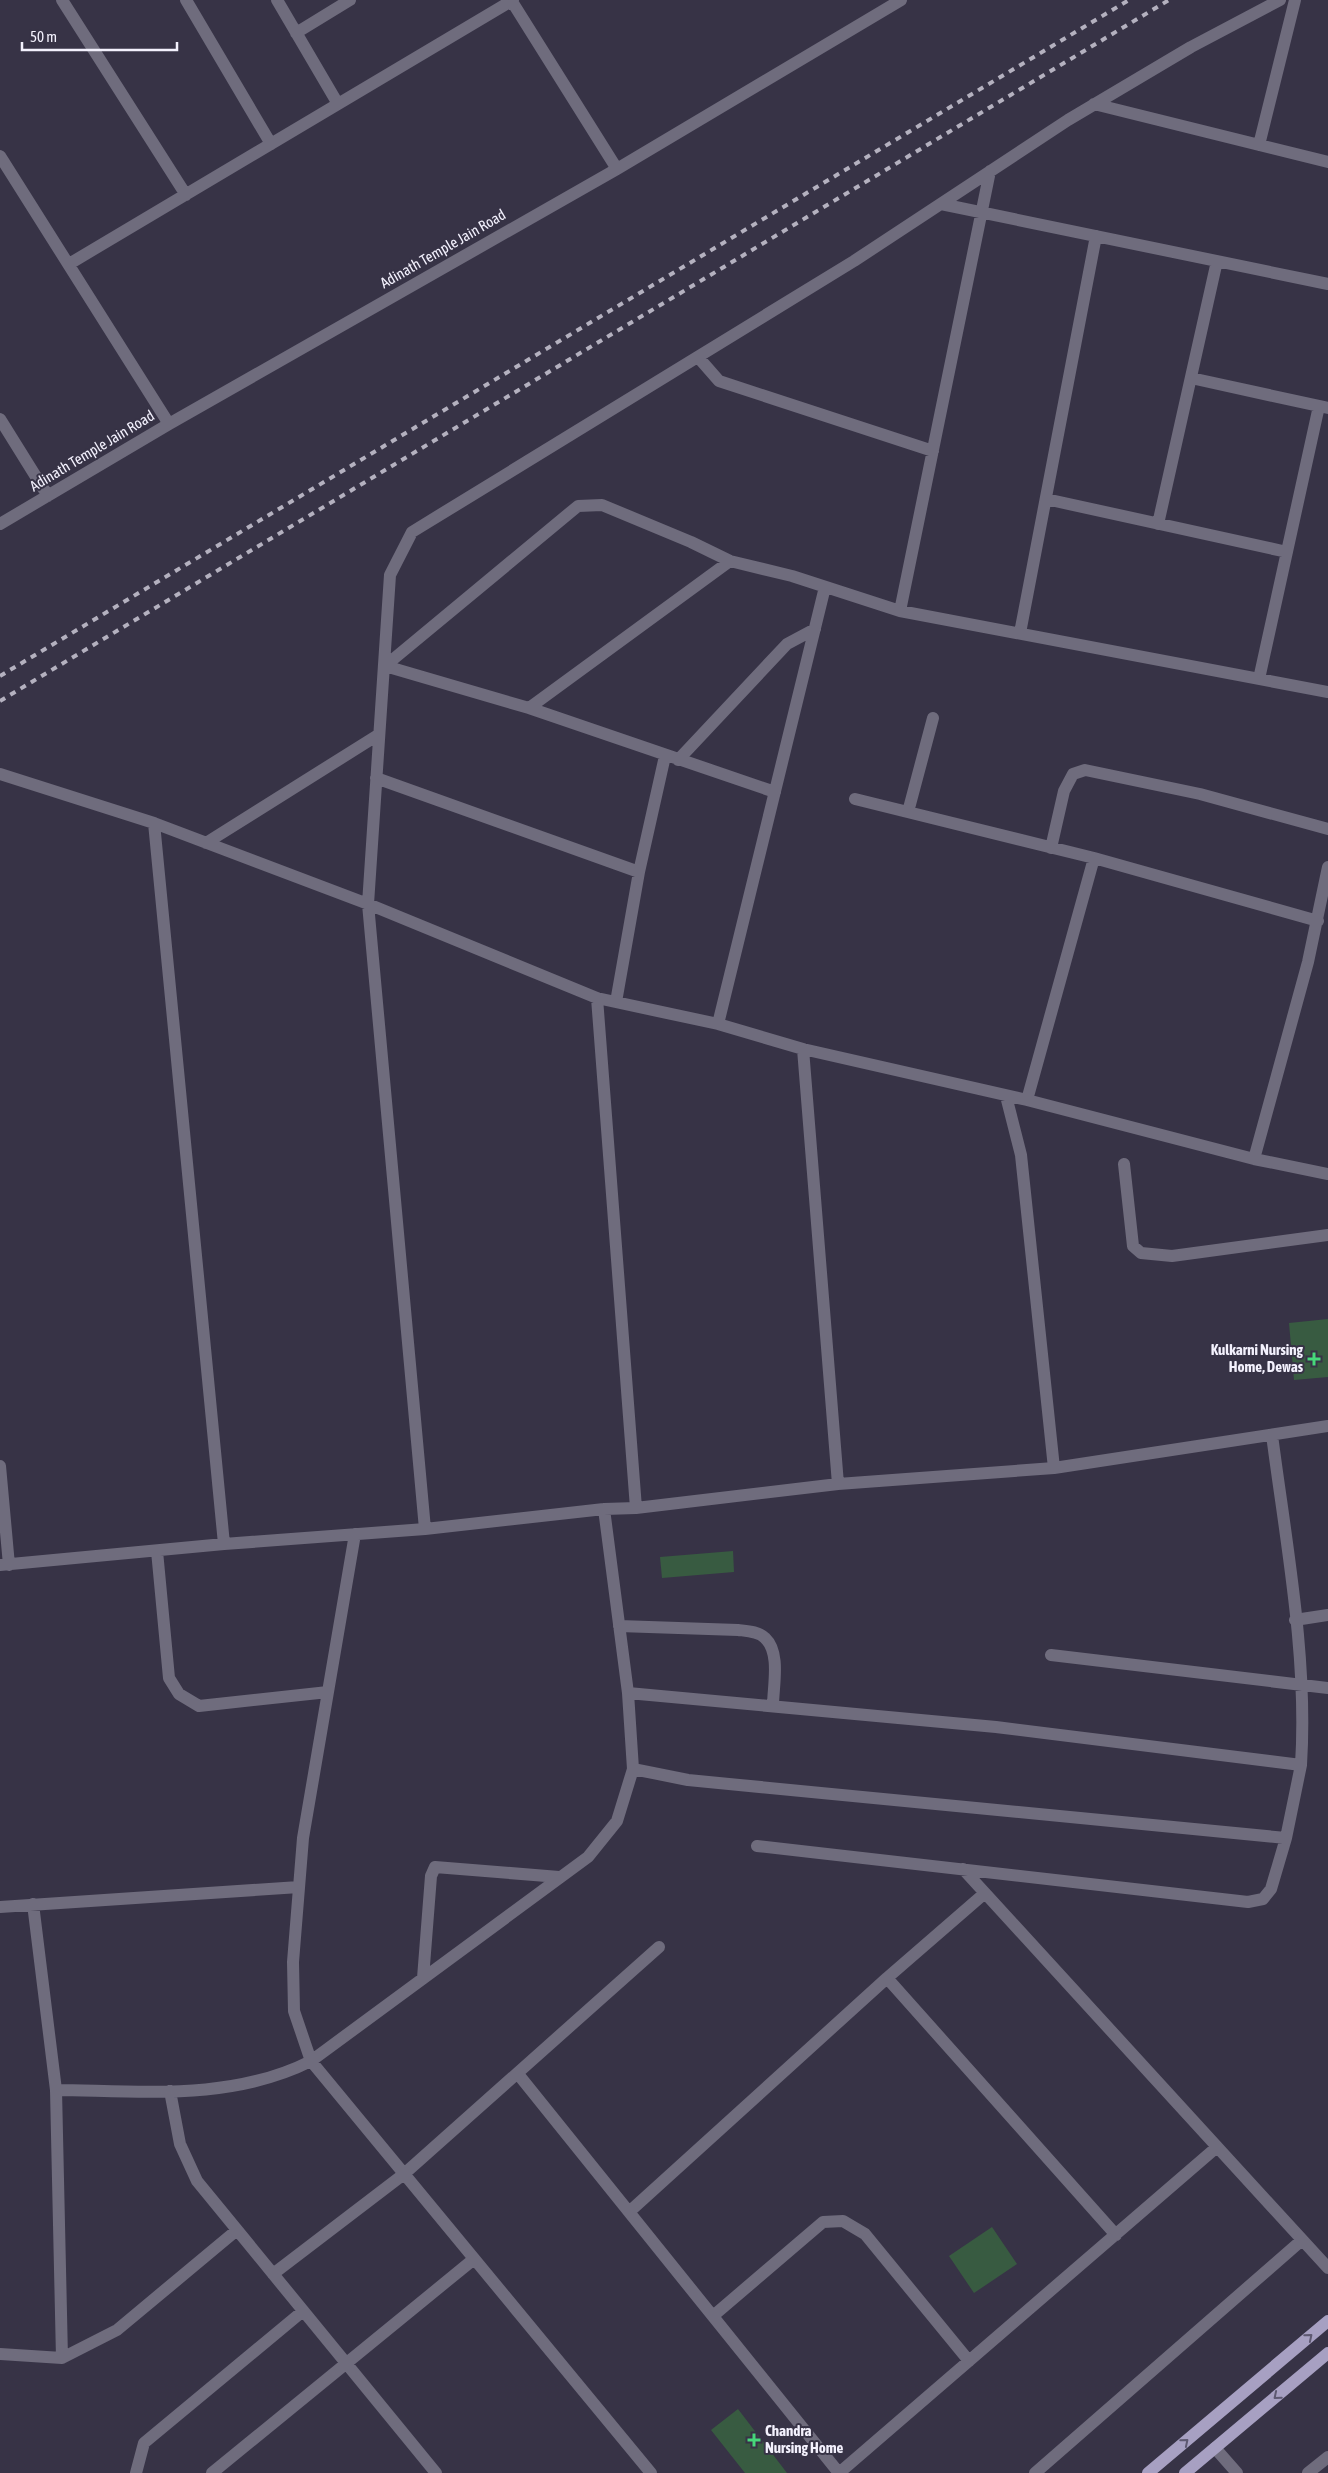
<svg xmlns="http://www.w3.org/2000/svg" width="1328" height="2473" viewBox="0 0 1328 2473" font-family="'Asap Condensed',sans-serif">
  <rect width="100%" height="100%" fill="#373346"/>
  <path fill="#385b41" d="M1328 1319V1377L1294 1380 1289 1323Z
    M733 1551 734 1572 662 1578 660 1557Z
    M992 2227 1017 2264 974 2293 949 2256Z
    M738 2409 787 2473H745L711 2430Z"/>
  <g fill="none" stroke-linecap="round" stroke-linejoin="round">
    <path stroke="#6f6c7d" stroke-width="12" d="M62 0 186 195
      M186 0 271 144
      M277 0 338 104
      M511 0 617 169
      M296 33 350 0
      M1094 104 1328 162
      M1259 145 1295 0
      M0 156 169 424
      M941 204 1328 284
      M69 264 513 0
      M698 357 719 381 933 451
      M1191 378 1328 408
      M0 419 48 496
      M1046 499 1287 552
      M0 524 169 424 617 169 901 0
      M1158 524 1217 261
      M900 611 990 171
      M1020 633 1096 236
      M385 666 578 506 602 505 691 542 730 561 792 576 900 611 1328 692
      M385 666 529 708 775 792
      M1259 679 1319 406
      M529 708 730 561
      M678 760 787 644 815 629
      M0 774 154 823 368 904 597 998 718 1024 803 1049 1027 1100 1254 1159 1328 1174
      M376 778 639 872
      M855 799 1094 858 1318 921
      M908 812 933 718
      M154 823 224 1544
      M206 843 378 735
      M1051 848 1064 791 1073 774 1085 770 1200 794 1328 829
      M597 998 636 1508
      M616 1002 639 872 665 756
      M718 1024 825 587
      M803 1049 838 1484
      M1006 1096 1021 1155 1054 1468
      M1027 1100 1094 858
      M1254 1159 1308 962 1328 867
      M1124 1164 1133 1246 1141 1253 1172 1256 1328 1235
      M0 1466 9 1565
      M425 1529 368 904 390 575 412 532 854 261 1068 120 1191 47 1280 0
      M355 1534 303 1838 293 1962 294 2011 311 2061 651 2473
      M157 1551 169 1678 179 1694 199 1706 328 1692
      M0 1565 224 1544 425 1529 604 1509 636 1508 838 1484 1054 1468 1328 1426
      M1295 1620 1328 1615
      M619 1626 738 1630C747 1631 758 1631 765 1638 781 1653 773 1686 773 1706
      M1051 1655 1328 1688
      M628 1693 996 1727 1301 1765C1308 1657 1286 1543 1272 1435
      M633 1769 688 1780 1286 1838 1301 1765
      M757 1846 1248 1902 1263 1899 1271 1889 1286 1838
      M963 1869 1328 2268
      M33 1904 56 2090
      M0 1907 299 1887
      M423 1978 431 1876 435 1867 559 1877
      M887 1978 1116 2235
      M518 2074 839 2473
      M170 2091 180 2144 197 2181 436 2473
      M629 2212 887 1978 985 1893
      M273 2274 404 2174 659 1947
      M713 2316 823 2222 843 2221 865 2234 969 2361
      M0 2354 62 2358 117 2330 237 2230
      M62 2358 56 2090C142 2091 232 2101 311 2061L588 1857 617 1821 633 1769 628 1693 604 1509
      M1215 2448 1237 2473
      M136 2473 144 2443 303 2311
      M212 2473 474 2259
      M839 2473 1217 2147
      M1035 2473 1302 2240
      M1308 2473 1328 2457"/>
    <path stroke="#a7a0c2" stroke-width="12" d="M1148 2473 1328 2321
      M1185 2473 1328 2353"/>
    <path stroke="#b4b1bf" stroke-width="4" stroke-dasharray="6 6" stroke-linecap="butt" d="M0 676 1129 0
      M0 701 1169 0"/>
  </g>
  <defs><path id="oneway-chevron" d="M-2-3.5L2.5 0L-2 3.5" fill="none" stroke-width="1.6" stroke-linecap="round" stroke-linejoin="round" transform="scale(1.25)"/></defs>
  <g stroke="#5e5971">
    <use href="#oneway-chevron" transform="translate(1309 2337) rotate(-40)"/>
    <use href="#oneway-chevron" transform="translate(1277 2396) rotate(140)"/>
    <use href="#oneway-chevron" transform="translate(1185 2442) rotate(-40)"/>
  </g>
  <g fill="#46d77a" stroke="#373346" stroke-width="2">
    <path d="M1311.5 1351.5h5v5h5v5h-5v5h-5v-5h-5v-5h5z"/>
    <path d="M751.5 2432.5h5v5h5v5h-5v5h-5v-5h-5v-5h5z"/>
  </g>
  <g text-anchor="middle" stroke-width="4" stroke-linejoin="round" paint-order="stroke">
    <g font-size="15" fill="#f3f1fd" stroke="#373346">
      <text transform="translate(443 249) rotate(-30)" y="5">Adinath Temple Jain Road</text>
      <text transform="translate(92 451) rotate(-31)" y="5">Adinath Temple Jain Road</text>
    </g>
    <g font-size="15" font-weight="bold" fill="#f3f1fd" stroke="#373346" text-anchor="end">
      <text x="1303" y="1355">Kulkarni Nursing<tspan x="1303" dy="17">Home, Dewas</tspan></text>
      <text x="765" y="2436" text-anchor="start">Chandra<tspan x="765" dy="17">Nursing Home</tspan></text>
    </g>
  </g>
  <path d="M22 42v8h155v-8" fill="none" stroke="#f3f1fd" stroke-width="2.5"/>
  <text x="30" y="42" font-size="15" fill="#f3f1fd" stroke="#373346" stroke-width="4" paint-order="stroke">50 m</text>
</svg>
